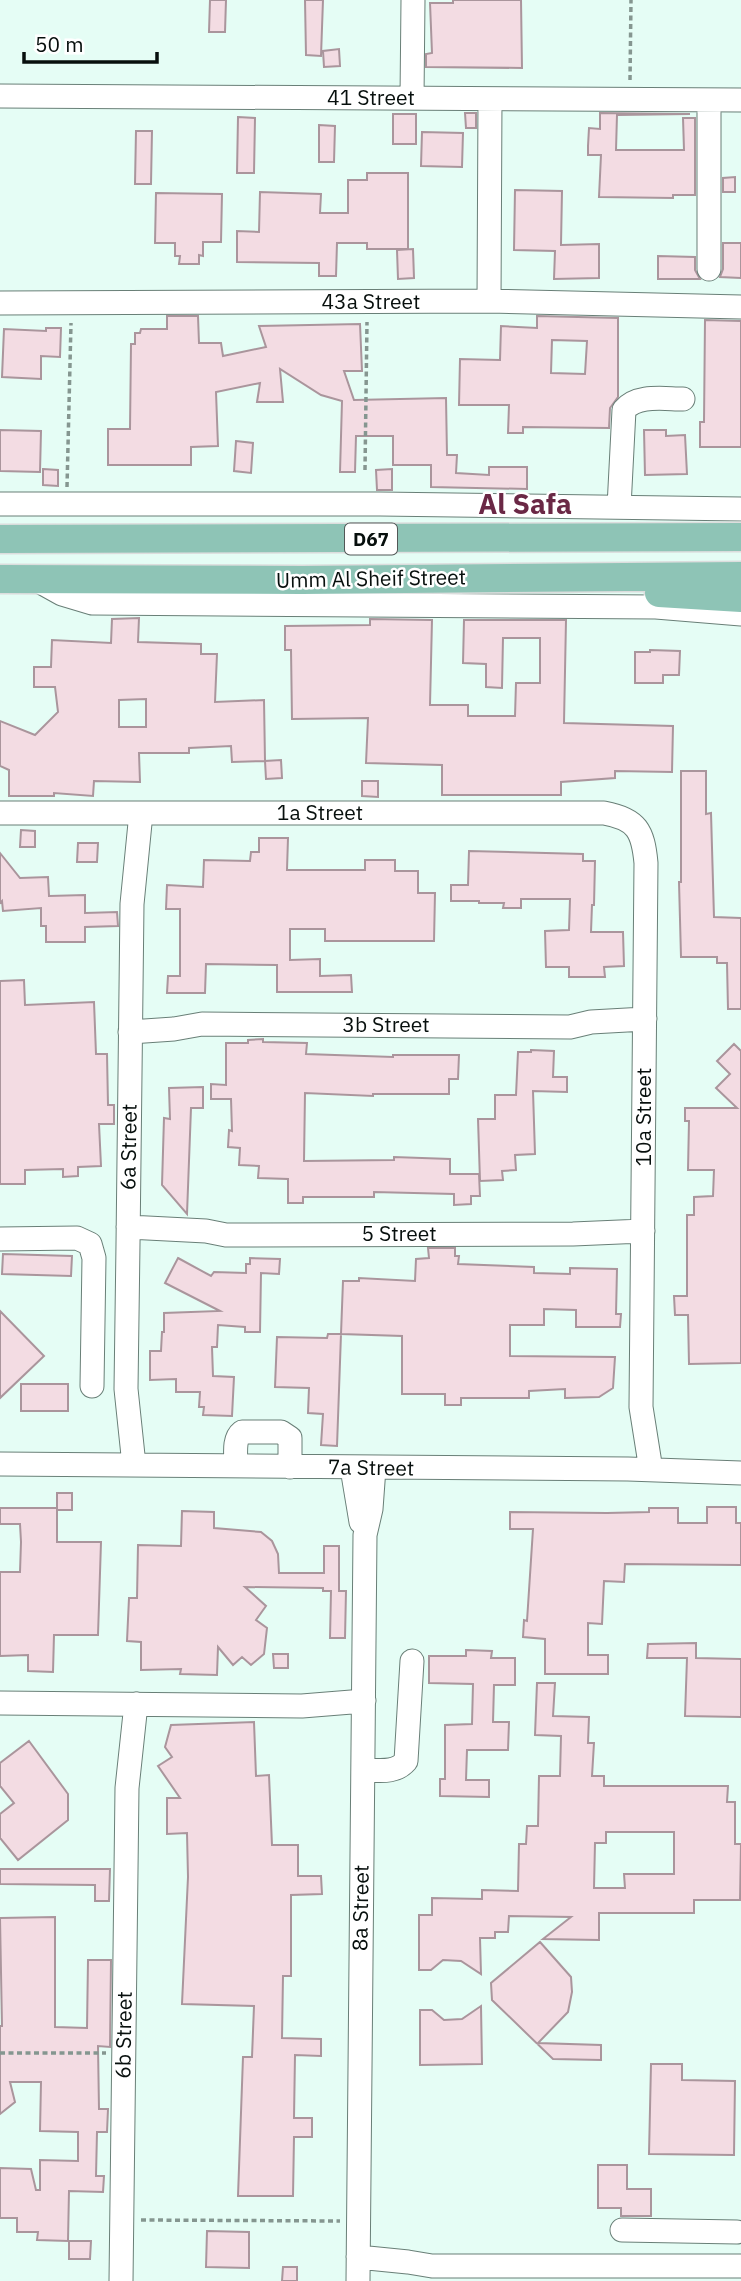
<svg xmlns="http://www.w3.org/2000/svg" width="741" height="2281" viewBox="0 0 741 2281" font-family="'IBM Plex Sans',sans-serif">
  <rect width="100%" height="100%" fill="#e5fdf5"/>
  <path fill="#f3dce3" stroke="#aa959c" stroke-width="2" fill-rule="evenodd" d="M210 0H226L225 32H209Z
    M305 0H323L321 56 306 55Z
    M453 0H521L522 68 426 67V54L432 53 430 3H453Z
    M339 49 340 66 324 67 323 51Z
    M465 113H476V128H466Z
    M600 113 690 114 617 115 616 150H684L683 118H695V195H673V198L599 197 601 155H588V146L589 128 600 129Z
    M393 114H416V144H393Z
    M238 117 255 118 254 173H237Z
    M319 125 335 126 334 162H319Z
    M136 131H152L151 184H135Z
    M422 132 463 133 462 167 421 166Z
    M367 173H408V249H367V243H337L336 276H319V263L237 262V231L259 232 260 192 321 194 320 213H348V180H367Z
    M735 177V192H723V178Z
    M515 190 562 191 561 245 599 244V278L554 279 555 251 514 250Z
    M156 193 222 194 221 242H203V256L199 255V264H179L180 256H175V243H155Z
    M723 243H741V278L720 277 723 269Z
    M413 249 414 278 398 279 397 250Z
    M658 256 695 257V270L700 279H658Z
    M167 316H198L199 343H221L223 356 266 347 259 326 360 324 362 371H344L354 400 446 398 447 455H457L456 473 489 475V467H527V489L431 487V465H393V436H356L355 472H340L342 401 321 395 280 369 283 402H257L260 383 216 392 218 446 191 447V465H108V429H130L131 344H135V333H140L141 329H167Z
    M537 316 618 318V397L610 408 609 428 523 427V433H508L509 405H459L460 359 500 360 501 326 537 328ZM552 340 587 341 585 374 551 373Z
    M705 320 741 321V447H700V422H704Z
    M46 328H61L60 357 41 356V379L2 377 4 329 46 331Z
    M0 430 41 431 40 472 0 471Z
    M644 430H666V436L685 435 687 474 645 475Z
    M236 441 253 443 251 473 234 471Z
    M43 469 58 470V486L43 485Z
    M392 469V490H377L376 470Z
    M139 618 138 642 201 644V654H217L215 702 264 700 265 761 232 762 231 746 189 748V753H139L140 782 94 781 93 796 54 793V796H9V770L0 766V721L35 735 58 712 55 687H34V667H51L52 640 111 643 112 619ZM146 699V727H119V700Z
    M370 619 432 620 430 705H468V716H515L516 683H540V638H503L502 688 486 687V664L463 663 464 620H566L564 723 673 726 672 772 615 771V778L561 782V795H442V765L366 763 368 718 292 719 291 650H285V626L370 625Z
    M650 650 680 651 679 675H663V683H635V652H650Z
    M281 760 282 778 266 779 265 761Z
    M681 771H706V814L711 813 714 917 741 918V1009H728L727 963H717V957H681L679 882H681Z
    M362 781H378V797L362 796Z
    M21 830 35 831V847H20Z
    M259 838H288L287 870H365V860H395V871H418V893H435L434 941H325V929H290V960L320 959V976L351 975 352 992H277V965L206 964 205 993H167L168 976H180V909H166L167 885 203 887 204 860 250 861 251 852H259Z
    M78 843H98L97 862H77Z
    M469 851 583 854V861H595L594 905H592L591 932H623L624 966 604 967 605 977H569V967H546L545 931 569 930 570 899H521V908H503L504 903H479V901H451V885H468Z
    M0 853 20 878 48 877 49 896 85 895V913L117 912 118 926 85 927V942H46V926H41V908L3 911 2 901 0 903Z
    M24 980 25 1005 94 1002 96 1054H107L108 1105H114V1124H99L101 1166 78 1167V1176L63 1177V1169L25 1170V1184H0V981Z
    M263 1039V1042L307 1043 306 1054 393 1057V1055H459L458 1079H449V1094H373V1096L305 1093 304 1161 394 1160V1157L450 1159V1174H479L480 1196H471V1204L454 1205V1194L374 1192V1197H303V1203H288V1179L258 1178 259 1166 239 1165 240 1148 228 1147 229 1130 232 1131 231 1099H211V1084L226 1085V1043H248V1040Z
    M734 1044 741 1051V1363L689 1364 688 1315H675L674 1296H687V1215H694V1197L713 1196 714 1170H688L689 1121H685V1108H737L716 1088 730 1074 717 1061Z
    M531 1050 554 1051 553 1077H567V1092L533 1091 535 1154 515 1155 516 1170 502 1171 503 1180 480 1181 478 1119H495V1095H516L518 1052H531Z
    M203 1087V1108H191L187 1214 162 1185 164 1118 170 1119 169 1088Z
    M428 1248H455V1256H459L458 1264 534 1267V1273L570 1274V1268L617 1269 616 1314H621L620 1327H576V1310L544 1309V1325H510V1356L615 1357 613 1388 599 1397 565 1398V1389L529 1391V1398H461V1405H445V1394H402V1336L341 1334 343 1281H359V1278L415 1281 416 1259 429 1258Z
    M3 1254 72 1256 71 1276 2 1274Z
    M178 1258 211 1276 214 1272 246 1273V1264H250V1258L280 1259 279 1274 261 1273 260 1332H245V1327L218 1325 217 1347H212L213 1376 234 1377 232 1416 203 1415 204 1407H199L200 1392H176V1379L150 1380V1351H161L162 1332H164V1313L220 1311 165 1283Z
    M0 1311 44 1356 0 1398Z
    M328 1334H341L337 1446 321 1445 323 1414 308 1413 309 1388 275 1387 277 1337 327 1338Z
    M21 1384H68V1411H21Z
    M57 1493H72V1510H57Z
    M707 1507H736V1523H741V1565L625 1564 624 1582 604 1581 602 1624 588 1623V1655H608V1674H545V1639L523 1637 524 1620 527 1621 533 1529H510V1512L607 1513 649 1512V1508H678V1523H707Z
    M0 1508H57V1542H101L98 1635H54L53 1672 28 1671V1655L0 1656V1572H20L21 1542 20 1524H0Z
    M182 1511 214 1512V1528L261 1532 272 1541 278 1554 279 1573H324V1546H339V1591H346L345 1638H330L331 1591H323V1588L245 1587 266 1606 256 1620 267 1628 264 1654 251 1665 242 1657 233 1665 218 1647 217 1675 180 1674 181 1669 141 1670V1642L127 1641 129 1598H137L138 1545 181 1546Z
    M696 1643V1658L741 1659V1717L685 1716 687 1658H647L648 1644Z
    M466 1650 492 1651 491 1658H515V1685H494L493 1722H509L508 1750H467L466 1780H489V1797L440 1796V1779H445V1725L472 1724 473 1684 429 1683V1656H466Z
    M273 1654H288V1668H274Z
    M537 1683H555L553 1716 589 1717 588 1743H594L592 1776H604V1786H728L727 1802H735V1844H741L740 1900H694V1913H599V1940L543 1939 571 1917 509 1916 508 1932H495V1938H480L481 1974 461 1961 443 1960 431 1970H419V1915H432V1898L482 1899V1890L518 1891 519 1844H526L527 1826H538L539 1776H560L561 1736 535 1735ZM606 1832H674V1874H624L625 1888H594L595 1843H606Z
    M254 1722 256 1776 269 1775 272 1845H298V1876H321L322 1894 291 1895V1976H283L282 2038 321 2039V2056L295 2055 294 2118H312V2137H294L293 2196H238L243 2057H252L254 2006 182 2004 188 1877 187 1833 167 1834V1798H180L158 1766 172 1757 165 1747 171 1725Z
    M29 1741 68 1794V1820L18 1860 0 1838V1814L14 1803 0 1786V1763Z
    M0 1869H110L109 1901H95V1885L0 1884Z
    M55 1917V2027L87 2028 88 1960H111L110 2047 98 2046 99 2109H108L107 2132H97L96 2176H104L103 2192 69 2191 68 2241 37 2240 38 2232H17V2218H0V2168L31 2169 36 2190H40V2160L78 2161V2132L40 2131 41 2082H10L15 2102 0 2114V2026H2L0 1918Z
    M540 1942 571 1977 572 1992 568 2012 538 2043 601 2045V2060L553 2059 492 2000 491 1983Z
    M481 2006 482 2064 420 2065V2010H432L444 2020 462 2019Z
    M651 2064H682V2080L735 2081 734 2155 649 2154Z
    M598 2165H627V2189H651V2216H621V2208H598Z
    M207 2231 249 2232V2268L206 2267Z
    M69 2241H91L90 2259H69Z
    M283 2267H297V2281H282Z"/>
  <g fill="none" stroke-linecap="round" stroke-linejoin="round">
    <g stroke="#697f77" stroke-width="25">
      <path id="minor" d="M0 96 741 100
        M412 98 413 0
        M709 100V269
        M489 301 490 99
        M0 303 489 301 741 307
        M0 504H380L741 509
        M619 507 624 410C637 394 664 399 683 399
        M35 579 62 594 92 603 656 607 741 614
        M0 813H604C637 819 643 831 646 863L641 1407 651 1470
        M130 1032 174 1029 202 1024 570 1027 591 1022 645 1019
        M128 1227 206 1231 226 1235 573 1234 643 1231
        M0 1239 77 1238 90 1244 94 1258 92 1386
        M0 1464 628 1469 741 1473
        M134 1465 126 1389 128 1244 132 904 141 813
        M236 1466C236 1455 233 1439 242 1432H281L290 1438V1467
        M352 1468 361 1522
        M0 1703 302 1706 364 1701
        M363 1770C378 1770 395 1774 406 1761L412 1661
        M622 2230 737 2232
        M358 2257 408 2262 432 2266H741
        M121 2281 127 1788 136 1704
        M358 2281 365 1535 371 1509 374 1468"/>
    </g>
    <g stroke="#dcdddd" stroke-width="31">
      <path id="major" d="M0 539 741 537
        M0 579 302 580 741 576
        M659 593 741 598"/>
    </g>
    <path stroke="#859690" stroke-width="3.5" stroke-dasharray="5 3.5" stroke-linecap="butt" d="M630 80 631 0
      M365 470 367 322
      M67 487 71 323
      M0 2053H106
      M141 2220 340 2221"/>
    <use href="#minor" stroke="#fff" stroke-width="23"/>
    <use href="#major" stroke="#8ec4b6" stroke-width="28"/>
  </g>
  <g text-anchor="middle" stroke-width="5" stroke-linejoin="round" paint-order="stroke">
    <rect fill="#fff" stroke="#515756" stroke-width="2" x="345" y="523.5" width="52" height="31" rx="5"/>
    <g font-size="19" font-weight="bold" fill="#070f0d">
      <text x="371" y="546">D67</text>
    </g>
    <g font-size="21" fill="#070f0d" stroke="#fff">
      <text x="371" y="105">41 Street</text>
      <text x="371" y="309">43a Street</text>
      <text transform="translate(371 579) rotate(-1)" y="7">Umm Al Sheif Street</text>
      <text x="320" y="820">1a Street</text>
      <text x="386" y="1032">3b Street</text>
      <text transform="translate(644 1117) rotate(-90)" y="7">10a Street</text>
      <text transform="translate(129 1147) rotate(-89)" y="7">6a Street</text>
      <text x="399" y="1241">5 Street</text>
      <text transform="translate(371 1468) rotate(1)" y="7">7a Street</text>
      <text transform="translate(361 1908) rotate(-89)" y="7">8a Street</text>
      <text transform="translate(124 2035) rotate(-89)" y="7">6b Street</text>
    </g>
    <g font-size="28" font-weight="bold" fill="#6a2845" stroke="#fff">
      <text x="525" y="514">Al Safa</text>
    </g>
  </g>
  <path d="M24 52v10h133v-10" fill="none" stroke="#070f0d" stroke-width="3.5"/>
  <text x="35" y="52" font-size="21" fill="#070f0d" stroke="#ffffff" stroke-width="5" paint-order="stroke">50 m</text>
</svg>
